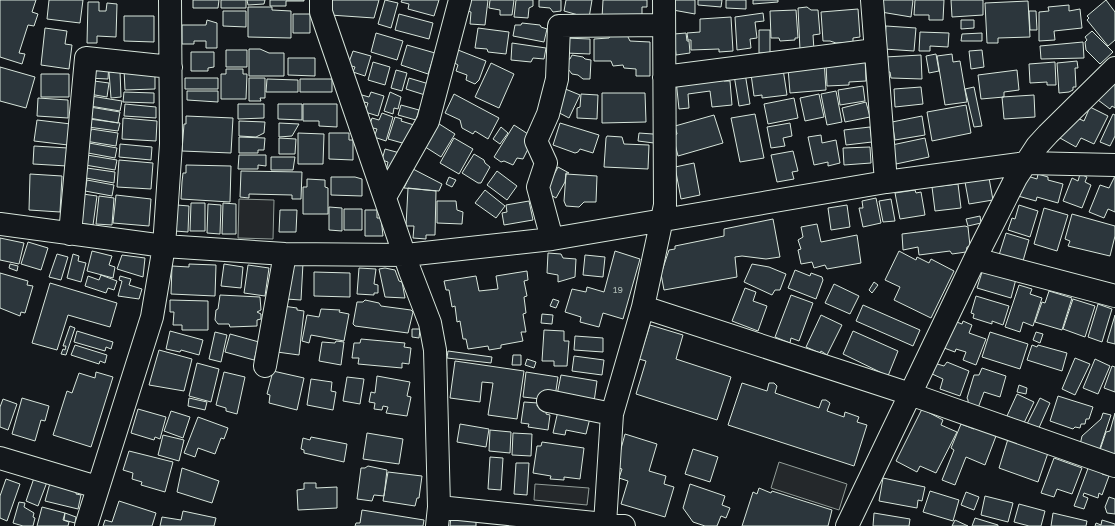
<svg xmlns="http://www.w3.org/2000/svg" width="1115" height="526" viewBox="0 0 1115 526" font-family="'Golos Text',sans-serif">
  <rect width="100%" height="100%" fill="#14181c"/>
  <path fill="#24282b" stroke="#939e99" d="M239 199 274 200 273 239 238 238Z
    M779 462 847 484 839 510 771 488Z
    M535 484 589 488 587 505 534 500Z"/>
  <path fill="#2c363c" stroke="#d8e6dc" d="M0 0H36L32 12 38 14 34 26 28 25 19 53 25 54 22 64 0 57Z
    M49 0H83L80 23 47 19Z
    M193 0H219L218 8H193Z
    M221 0H246V8H221Z
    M247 0H265L264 4 248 5Z
    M270 0H304V1H286V6H270Z
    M331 0H379L374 18 330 15Z
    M385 0 398 3 391 28 378 24Z
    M402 0H439L434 16 408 9 409 4 401 2Z
    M466 0H488L485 25 470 24 471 12 464 10Z
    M490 0H514L512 15H500V10L489 8Z
    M516 0H533V6L529 8 528 18 514 17Z
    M539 0H561V11L553 12 550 8 539 7Z
    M566 0H592L589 18 564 11Z
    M603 0H647V7H642V16L602 18Z
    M673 0H695V14L673 10Z
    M698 0H722L721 7 698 5Z
    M726 0H746V9L726 8Z
    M753 0H778V2L753 4Z
    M882 0H913L911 17 881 12Z
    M915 0H944L943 20H929V15H914Z
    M951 0H983V15L952 17Z
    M1106 0 1115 12V40L1108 46 1087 20 1089 18 1087 16Z
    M1028 1 1030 37 998 38V43H987L985 3Z
    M88 2H99V11H106L107 3 117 4 116 37 97 36V43H87Z
    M1069 5V11L1080 9 1082 28 1054 31 1055 40 1039 41V12L1049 11 1048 7Z
    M248 7H272V10L291 11V38L248 37Z
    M807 7 811 10H818L820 34 813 35 814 50H800L798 8Z
    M858 9 860 37 853 38V42L836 43 830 41H823L821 12Z
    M796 10 798 38H795V40L780 41 779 38H771L770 11Z
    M223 11H246V27L223 26Z
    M1029 11H1036L1037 30H1030Z
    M763 13 764 21 755 22 757 38 750 39 751 48 737 50 735 17Z
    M293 14H310V33H293Z
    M399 14 433 23 429 39 395 30Z
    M124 16H154V42L124 41Z
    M731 17 733 51 719 52V49L691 50V40H688L687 33 700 32V19Z
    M207 20 217 23V48H206V41H194V44H182V25H206Z
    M961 20H974V28L961 29Z
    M522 23 540 25 541 27 547 29 544 42 513 36 515 25H521Z
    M886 26 916 28 914 51 884 49Z
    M45 28 67 31 65 44 72 45 69 69 41 65Z
    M478 28 509 32 506 54 488 52 487 49 475 48Z
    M759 30H770V53H759Z
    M1092 31 1113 52 1100 64 1086 50 1085 42 1087 40 1085 37Z
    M920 32 949 33 948 47 930 46V51H919Z
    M376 33 403 41 397 60 371 52Z
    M686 33 687 41H689L690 53 676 55 674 34Z
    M982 33V41H961L962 34Z
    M611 35H627L630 41 650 42V76H636V69L624 68 623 65 613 66 611 61H594V39L609 38Z
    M565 38 590 39V54L565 53Z
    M1083 42 1084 58 1041 59 1040 46Z
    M512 43 546 48 544 59 533 58 531 62 511 60Z
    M407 45 435 53 428 74 401 65Z
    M249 49H260L269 53H284V76H249Z
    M226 50H247V67H226Z
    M458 50 486 61 479 80 475 84 466 80 467 75 456 71 458 65 453 62Z
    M982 50 984 67 971 69 969 51Z
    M353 51 371 56 365 76 353 72 355 67 348 65Z
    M191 52H214V67L208 68V71H191Z
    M936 54 939 71 929 73 926 56Z
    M952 54 953 62 960 61 967 102 945 105 937 56Z
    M572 55 583 57 585 59 591 60 590 79H583L578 75 572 74 565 65V59H570Z
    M921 55 922 79 891 78 890 72H886L885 57Z
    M865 57 866 81 849 82V85L827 86 826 63Z
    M288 58H315V76L288 75Z
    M824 60 826 90 790 93 788 68Z
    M92 61 109 62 108 79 87 78Z
    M1077 61 1078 68H1075L1076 87H1073V90L1069 92 1059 93 1057 63Z
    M373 62 390 67 385 85 368 80Z
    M1055 62 1056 85H1047V82L1030 83 1029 64Z
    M491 63 514 74 499 108 475 97Z
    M0 67 35 77 26 108 0 101Z
    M155 68V89L125 90 124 69Z
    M226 69H243V74H247L246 99H221V74H226Z
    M783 69 787 95 762 98V95L754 96 751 74Z
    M396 70 407 73 402 91 391 88Z
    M1017 70 1019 90 1004 92V97L981 99 978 75Z
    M120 71 121 97 111 98 109 72Z
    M745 73 750 104 739 106 734 75Z
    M41 74H69V97H41Z
    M723 75 724 81H730L732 105 712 107 710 91 688 94 689 108 679 109 676 80Z
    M185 78H218V89H185Z
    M249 78H265V98H260L261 101H249Z
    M409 78 429 84 425 95 406 89Z
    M267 79 298 80V92H266Z
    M300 79H332V92H300Z
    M1115 79V108L1112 106 1110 109 1098 100Z
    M94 81 109 83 107 97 89 94Z
    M863 86 865 101 840 105 838 90Z
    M921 87 923 104 895 107 894 89Z
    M974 87 982 126 974 127 965 89Z
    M563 88 580 95 569 118 550 108Z
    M187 91H218V102L187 100Z
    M836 91 842 122 827 125 821 94Z
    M124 92 154 93V103L123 102Z
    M371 92 384 96 378 116 365 112 368 103 360 101 362 95 369 97Z
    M390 92 401 97 398 109 394 108 393 114 384 111Z
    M602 93H645L646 122 602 123Z
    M454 94 499 118 488 139 475 131 473 134 462 128 460 120 445 113Z
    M581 94 598 95 597 119 577 118V108L580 107Z
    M819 94 824 117 805 121 800 98Z
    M1034 95 1035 117 1004 119 1002 97Z
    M91 96 122 101 120 111 90 106Z
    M38 98 68 100V118L37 116Z
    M794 98 798 118 768 124 764 104Z
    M866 102 870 117 845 122 842 108Z
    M125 104 156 107V118L124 116Z
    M238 104H264V118L238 119Z
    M278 104H302V120L278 119Z
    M303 104H337V127L319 126V121H303Z
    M401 105 419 110 416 120 398 115Z
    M966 105 971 133 932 141 927 112Z
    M90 107 120 112 118 123 89 118Z
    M1090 107 1108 116 1094 144 1081 138 1076 147 1060 138 1067 125 1075 117 1084 121Z
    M382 113 393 117 386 141 374 137 377 129 369 127 372 118 379 120Z
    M755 114 764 158 740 162 731 118Z
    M1113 114 1115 115V136L1110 146 1100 142Z
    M714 115 723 143 678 156 673 136 677 134 675 126Z
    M186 116 233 118 231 153 182 151 184 124H186Z
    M922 116 925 135 895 140 892 122Z
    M395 117 402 119 401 121 414 125 406 144 388 139Z
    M123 118 157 121 156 141 122 139Z
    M89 119 120 123 118 131 88 127Z
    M37 120 71 124 68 145 34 141Z
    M433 120 455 134 441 157 419 143Z
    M239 121 265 122 264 133 256 137 239 136Z
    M279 123 299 124 292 136 279 137Z
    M560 123 599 135 593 153 580 149 578 152 575 153 553 145Z
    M790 123 792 136 783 138 785 146 771 148 767 127Z
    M514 125 528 134 525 142 530 145 523 159 517 158 513 165 504 161 501 162 494 157Z
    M501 127 508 133 500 144 493 139Z
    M870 127 872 142 846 145 844 130Z
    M91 129 118 133 116 146 85 141 86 130 91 131Z
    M298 133 324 134 323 164H298Z
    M329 133H349V140H353V160L329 159Z
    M639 133 653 134 655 136 654 143 638 141Z
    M821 135 822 143 836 140 840 163 828 166V162L814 165 808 137Z
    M607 136 622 137 624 144 649 145 648 169 604 167 606 138Z
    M239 137 265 138 264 150H258V153H239Z
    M279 138 296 139 295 154H279Z
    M454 138 473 149 459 174 440 163Z
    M925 138 929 157 896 164 892 145Z
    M89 143 117 148 115 158 88 153Z
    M120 144 152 147 151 160 119 157Z
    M34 146 68 148 67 166 33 164Z
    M870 147 871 163 844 165 843 148Z
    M385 149 400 153 391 172 386 171 388 162 382 160Z
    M793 151 798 171 792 172 794 179 777 182 771 155Z
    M474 154 484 160 485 163 490 167 481 183H478L462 173Z
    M87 155 117 160 115 170 85 165Z
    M239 155H266V166L258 165V169H238Z
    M271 157H295L293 170H271Z
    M119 160 153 163 151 189 117 187Z
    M694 163 700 195 681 199 675 167Z
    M186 165 231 166 230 202 181 199 182 182 183 173H186Z
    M558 167 569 173H566L565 182 556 198 545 192Z
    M87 168 115 172 114 183 86 178Z
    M413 169 442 184 439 191 404 188Z
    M241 171 302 172 301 199H292V195L249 194V198L240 197Z
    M497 171 517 186 507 200 487 185Z
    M30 174 62 176 60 212 29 210Z
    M566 174 597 176 596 202H584L579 207 566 206 564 201Z
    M1038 174 1048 177V180L1063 184 1058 203 1037 197 1036 201 1018 196 1024 175 1037 179Z
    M1080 174 1087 177 1085 182 1091 185 1082 208 1063 201 1072 178 1078 181Z
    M1115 176V212L1108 209 1104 218 1089 212 1100 185 1109 188Z
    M331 177H355L362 179V196L331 195Z
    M449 177 456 180 452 187 446 184Z
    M989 178 993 200 969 204 965 182Z
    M307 179 325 180V187L328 188V214H303V187H307Z
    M87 180 114 185 112 196 85 191Z
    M958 184 961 208 935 211 932 187Z
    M408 188 436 191 435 235H426V239L413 238 414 226H406Z
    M485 190 505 206 496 218 475 203Z
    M915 190 916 193 921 192 925 215 900 219 895 193Z
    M76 193 97 196 93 225 77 223Z
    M116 195 151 199 149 226 113 223Z
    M99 196 114 198 112 225 96 224Z
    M876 198 881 223 863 227 859 208H863L862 201Z
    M891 199 895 221 883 222 879 201Z
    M437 201H456L457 210 463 212 462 224 437 223Z
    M529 201 533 220 504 225 502 213 507 212 506 205Z
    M191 203H205V231H190Z
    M223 203 236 204V234H222Z
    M208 204 221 205 220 234 207 233Z
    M177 205 189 206 188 232 175 231Z
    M847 205 850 227 831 230 828 208Z
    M1019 205 1038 211 1030 237 1008 230 1012 218 1015 219Z
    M329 207 342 208V231L329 230Z
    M1044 208 1068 215 1057 251 1034 244Z
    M344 209H362V230H344Z
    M280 210H297L296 232H279Z
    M365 210H377V218H381L383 236H365Z
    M1072 214 1115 226V236L1110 256 1068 246 1070 241 1065 239Z
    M980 216 981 223 968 226 966 219Z
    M773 219 780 257 766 259 742 256 735 257 737 277 664 290 661 274 669 250 675 249V246L724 236V229Z
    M817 224 821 242 857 235 861 263 827 269 825 265 814 268 812 262 801 264 798 250 801 249 798 240 803 237 801 227Z
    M965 226 968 227 970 246 967 247 966 252 952 254 950 251 919 255 918 247 903 250 902 234Z
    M1006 233 1029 240 1023 261 999 255Z
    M0 238 24 243 19 264 0 260Z
    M28 242 48 248 41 270 21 264Z
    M92 251 112 256 109 265 115 267 113 278 87 271Z
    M615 251 640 259 623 319 603 313 599 327 580 322 581 317 565 312 572 289 586 292 587 287 604 292Z
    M899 251 916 260 917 257 929 263 931 259 954 271 931 318 894 300 900 287 885 280Z
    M548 253 561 254 563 258 576 259 575 277 558 282V275L547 273Z
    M57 254 68 257 61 280 49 277Z
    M73 254 79 256 78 261 86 263 81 282 67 278Z
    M122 255 145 258 143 277 117 269Z
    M585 255 605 257 603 277 583 275Z
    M288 263H303L301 300 286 299Z
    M10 264 18 266 17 271 9 268Z
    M189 264 216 265 215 296 171 294 172 266 189 267Z
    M224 264 243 267 241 288 221 286Z
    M752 264 769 267 786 274 780 290H775L772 295 744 282Z
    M248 265 269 268 265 296 244 293Z
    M359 268 376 269 374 284 378 285V293H374V295L357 294Z
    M385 268 395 270 399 281 402 282 405 298 385 297 379 269Z
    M983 269 1016 279 1011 298 977 288Z
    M795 270 810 276 811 273 822 277 823 280 816 299 788 288Z
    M527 271 528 280 524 281 527 296 524 297 526 313 523 314 526 332H521L523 341 501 345V348L489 350 488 346 468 349 466 339H463L460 321 457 322 455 306 452 307 449 290H446L444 281 476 276 479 291 498 289 496 276Z
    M314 272 350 273V297L314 296Z
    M0 273 28 281 27 285 33 286 25 313 21 312 20 316 0 308Z
    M101 275 117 281 114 290 108 288 106 293 85 286 88 276 99 280Z
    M120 276 131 279 129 285 142 289 139 299 118 296 122 281 119 280Z
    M874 282 878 285 872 293 869 290Z
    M50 283 117 303 110 327 68 315 57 350 32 343Z
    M834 284 859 296 850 314 825 303Z
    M1019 285 1032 289 1030 294 1042 298 1033 326 1023 322 1020 332 1005 327Z
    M745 288 756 292 753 301 767 306 758 331 732 321Z
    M1049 291 1072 298 1062 330 1035 322 1042 302 1045 303Z
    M220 295 260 297 261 310 257 312 261 314V319L257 320V326L230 327 229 324H218L215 320 216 310 218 309Z
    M791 295 813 303 799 341 791 338 790 343 775 337Z
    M976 296 1009 306 1003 325 992 321V324L973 318 974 314 971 313Z
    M553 299 559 301 556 308 550 306Z
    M1073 299 1095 306 1085 337 1063 329Z
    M170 300 208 301V330H182V325H173L174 312H170Z
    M365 300 379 303 381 306 411 310 413 312 408 333 355 326 353 324 357 302H363Z
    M1098 304 1112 309 1102 342 1088 337Z
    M863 305 920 330 913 346 856 321Z
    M283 306 297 308V310L304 311 299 355 277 352Z
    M321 309 340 310 339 312 349 314 344 341 311 335 309 343 302 341 307 315 319 317Z
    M542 314 553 315 552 324 541 323Z
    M821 315 842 325 827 355 821 351 820 353 806 347Z
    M1115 315V344L1107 342Z
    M954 321 962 324 963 321 972 325 969 333 986 339 976 365 963 360 966 352 956 349 955 352 944 348Z
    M650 325 683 335 676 359 731 377 717 420 636 394 646 361 639 359Z
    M70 326 75 328 66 355 61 354 63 349 65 350 66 346H63Z
    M412 329H420L419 338 412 337Z
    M544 330 564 331V341H569L567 366H554V361H542Z
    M77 331 113 342 111 349 106 347 105 351 74 342Z
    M170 331 203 340 199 355 181 350 180 352 166 349Z
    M853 331 898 351 888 376 843 354Z
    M215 332 227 335 221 362 209 359Z
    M990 332 1028 344 1020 369 982 357Z
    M1036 332 1043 334 1040 343 1033 340Z
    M230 334 259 342 254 360 225 352Z
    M575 336 603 338V352L574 350Z
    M361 339 405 343 404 347 411 348 409 364 402 363V368L358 364 359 358H352L354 343H360Z
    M336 341 344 342 341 365 319 361 322 342 335 343Z
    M75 345 107 355 105 363 100 361 99 364 71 355Z
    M1032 345 1037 347 1038 345 1067 353 1062 371 1027 360Z
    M159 350 192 359 184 391 149 385Z
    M448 351 492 357 491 363 447 358Z
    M513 355H521V365H512Z
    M574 356 604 360 602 375 572 371Z
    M1075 358 1090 364 1075 395 1062 389Z
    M527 359 536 362 534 368 525 365Z
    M1095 359 1110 366 1098 394 1083 388Z
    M455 361 524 371 517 419 488 415 493 383 482 382 480 402 450 398Z
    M947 362 969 371 960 396 940 389 943 379 930 373 934 363 944 366Z
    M197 363 219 369 211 402 189 396Z
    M1112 366 1115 367V392L1104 388Z
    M982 368 1006 376 1000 397 984 392 978 408 968 405V400L967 398 974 375H979Z
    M273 371 304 378 297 410 269 403 270 395 267 394Z
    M96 372 113 377 91 447 53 435 67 391 72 393 79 373 95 378Z
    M224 372 245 377 237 414 226 411V408L216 405Z
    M526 372 558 377 555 397 541 399 523 397Z
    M561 375 597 381 594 402 557 395Z
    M377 376 410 382 407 396 411 397 407 416 386 413 388 407 383 406 382 410 374 409 375 403 369 402 371 392 375 393Z
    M347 377 364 379 360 404 343 401Z
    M311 379 332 382 331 391 336 392 333 410 307 405Z
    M742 383 767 391 769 383H774L777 386 775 393 819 408 822 400H826L830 403 827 411 844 417 845 412 859 417 857 422 867 425 854 466 728 425Z
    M1019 385 1027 388 1026 394 1017 392Z
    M1017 394 1034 402 1024 423 1007 416Z
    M1058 396 1093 407 1089 419H1086L1085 424H1081L1080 428 1075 427 1073 429 1050 421Z
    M22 398 49 406 45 421 41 420 35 441 12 434Z
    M189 398 207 402 205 410 188 406Z
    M1040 398 1050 403 1038 430 1027 424Z
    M3 399 17 404 8 430 0 427V407Z
    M524 402 538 403 537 406 547 407 546 414 550 415 548 430 528 427 529 424 521 423Z
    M138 409 166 417 160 439 155 437 154 440 131 433Z
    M922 409 943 420 941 425 957 432 936 473 920 466 917 472 896 461Z
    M171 411 190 417 183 438 164 431Z
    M558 411 590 418 586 434 566 430 565 435 553 433Z
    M1103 413 1111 415 1099 451 1080 445 1082 436 1101 419Z
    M1115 413V456L1100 450 1106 432 1110 431Z
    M198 417 228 428 224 439 221 438 215 454 198 448 195 457 184 453Z
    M460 424 489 429 486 447 457 442Z
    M961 424 974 429 975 427 996 436 985 465 966 457 955 485 942 480 954 450 951 448Z
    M490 430 511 432 510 453 489 451Z
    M367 433 403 439 399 464 363 459Z
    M513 433 532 434 531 456 512 455Z
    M625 434 657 444 649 471 666 476 664 484 674 487 665 517 621 504 628 481 619 478 622 469 616 467Z
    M163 435 184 440 179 461 158 455Z
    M311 437 347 444 344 462 304 453V450L301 449 303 438 310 440Z
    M1008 439 1048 453 1038 482 999 468Z
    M542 442 584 448 580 479 564 477V480L550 479 551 476 533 473 537 446H541Z
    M693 449 718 457 710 482 685 474Z
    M129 451 173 462 165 492 141 485 142 482 132 479 133 473 123 470Z
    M490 457 503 458 501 490 488 489Z
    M1054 458 1082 468 1072 494 1057 489 1054 497 1041 493Z
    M516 463H529L527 495 514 494Z
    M1090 463 1104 468 1102 474 1109 476 1102 495 1099 493 1098 498 1084 493 1083 496 1088 498 1084 509 1074 506Z
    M368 466 387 470 384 496 374 495 372 501 357 499 361 468H365Z
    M182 468 219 481 212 503 177 492Z
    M388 472 422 476 419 498H417L415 506 383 501Z
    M34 478 47 482 38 506 26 501Z
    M883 478 925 487 922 501 918 500 917 508 879 501Z
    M6 479 20 484 7 521 0 518V496Z
    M50 483 77 490 76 494 81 495 78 509 45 501Z
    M304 483H316V488L337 487V508L298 510 297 490 304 489Z
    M690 484 725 496 722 505 730 508 726 518 721 516 717 526H705L693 522 683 508Z
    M759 488 771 493 772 491 832 510 828 526H742L753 492 757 494Z
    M930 491 959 500 953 521 923 512Z
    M966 492 979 497 974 510 961 505Z
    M985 496 1013 503 1008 522 981 515Z
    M1109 497 1115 499V514L1107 513 1105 507Z
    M119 501 156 513 152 526H103L105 520 112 522Z
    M19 502 25 503 24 507 34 513 33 517 35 518 33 526H23L13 523Z
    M1019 504 1045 511 1041 526H1029L1014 522Z
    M42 507 65 513 63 520 69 522 68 526H37Z
    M362 510 424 520 423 526H355L356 523H360Z
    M183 511 216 518 214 526H160L162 517 181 520Z
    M65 513 76 517 75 523 64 520Z
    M874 513 910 519 909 526H873Z
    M1053 513 1087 521 1086 526H1051Z
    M451 516 476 519V526H450Z
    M975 518 998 525V526H972Z
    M955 520 968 526H952Z
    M1102 520 1115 524V526H1095L1096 523 1101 525Z"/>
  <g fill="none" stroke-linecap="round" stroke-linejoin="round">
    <g stroke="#d8e6dc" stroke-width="24">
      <path id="minor" d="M321 0V12L410 271 430 323 435 350 439 507 437 526
        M872 0 886 182
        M664 77 875 50
        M385 197 428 121 460 0
        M0 224 164 246 285 254 406 255 552 239 886 182 1026 163 1115 165
        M70 234 86 58 171 67
        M552 239 538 187 546 163 536 141 548 114 557 79 559 26 664 25
        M975 259 1115 296
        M643 307 910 394 1115 466
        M265 366 285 254
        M548 401 612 414
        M0 458 97 487
        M439 507 624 526
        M605 524 612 414 643 307 665 205 664 0
        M86 526 152 317 164 246 171 144 170 0
        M847 526 975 259 1016 178 1037 146 1048 134 1115 68"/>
    </g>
    <use href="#minor" stroke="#14181c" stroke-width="22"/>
  </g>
  <g text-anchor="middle" stroke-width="3" stroke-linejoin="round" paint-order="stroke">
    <g font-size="9" fill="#adbab4">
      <text x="618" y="293">19</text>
    </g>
  </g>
</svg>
